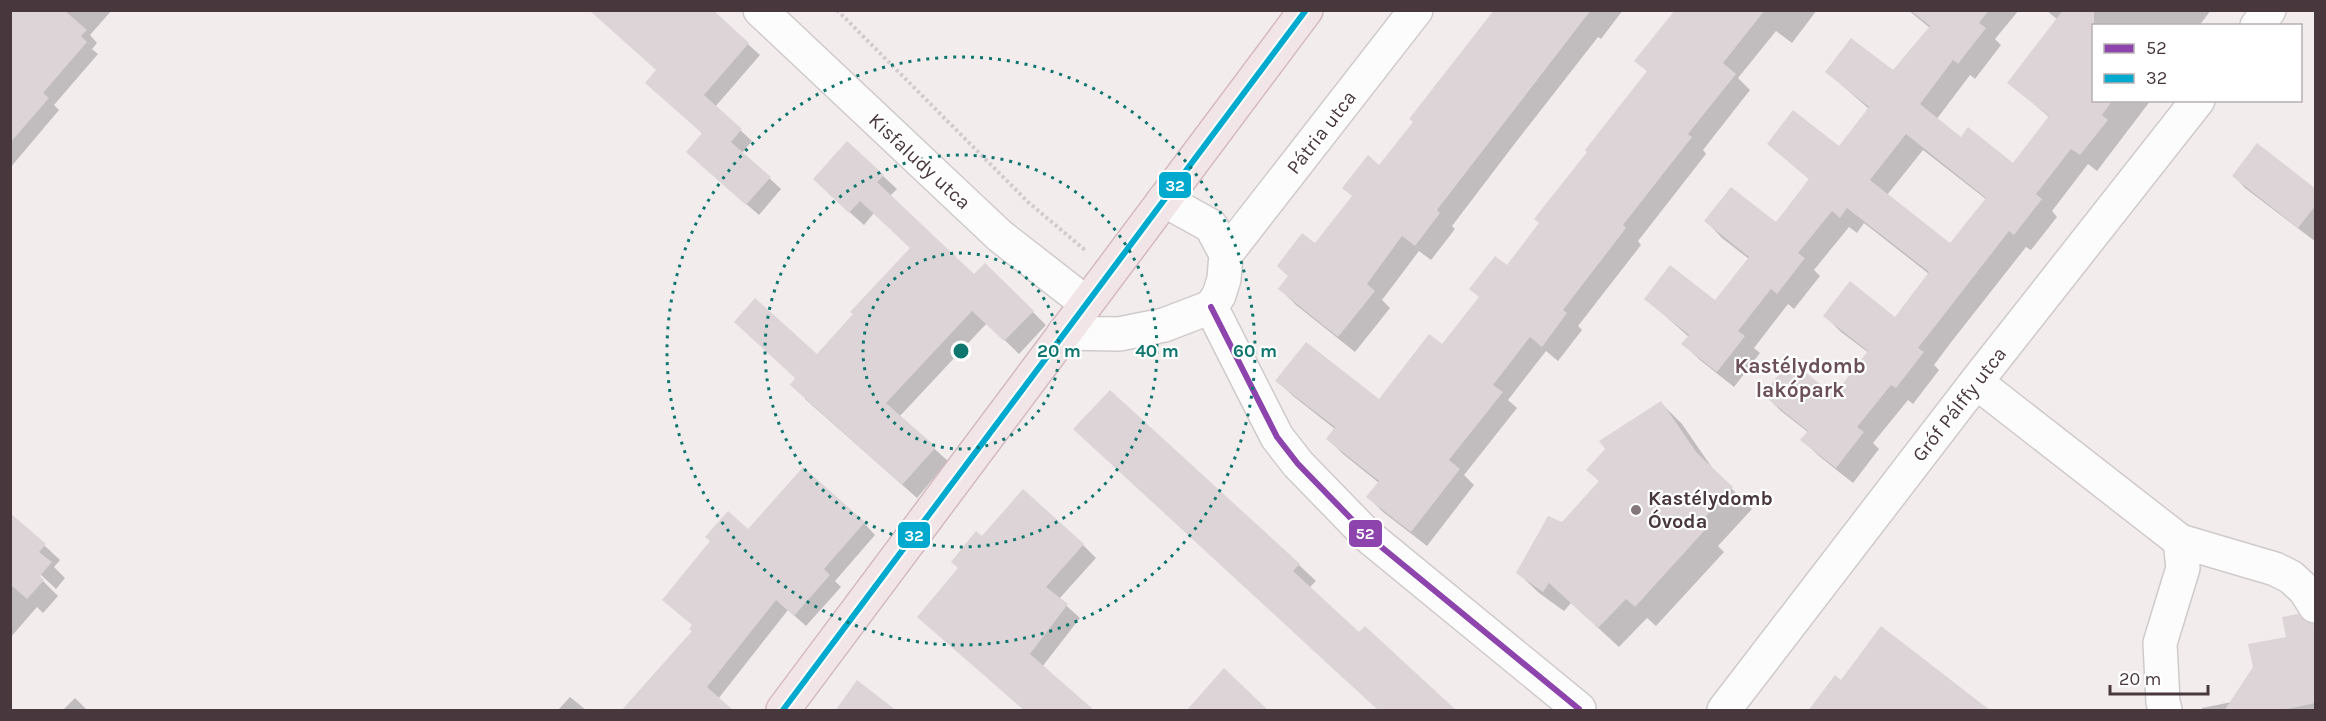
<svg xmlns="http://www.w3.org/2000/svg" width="2326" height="721" viewBox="0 0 2326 721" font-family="Karla,sans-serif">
  <rect width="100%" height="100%" fill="#f2eced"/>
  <path fill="#0003" fill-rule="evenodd" d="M15 10H112L90 35 97 43 92 49 98 54 54 105 59 110 10 168V36Z
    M710 10 760 55 715 107 752 141 742 153 781 189 759 215 699 163 703 134 647 83 658 71 596 15Z
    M1496 10H1623L1601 39 1598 37 1516 142 1452 226 1455 229 1431 260 1419 251 1382 300 1390 308 1355 352 1296 305 1280 289 1415 122Z
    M1701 10H1817L1792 43 1776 31 1738 78 1750 90 1703 150 1706 154 1638 241 1641 245 1578 326 1582 330 1558 361 1546 351 1508 400 1517 408 1464 475 1474 485 1427 546 1383 512 1368 497 1379 483 1343 454 1328 439 1335 429 1293 396 1277 381 1380 401 1442 346 1507 268 1648 72 1636 61Z
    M1908 10H2019L1995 39 2001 45 1975 79 1970 75 1936 120 1961 139 2013 166 2050 118 2009 82 2058 20 2046 10H2211L2199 26H2094V100H2151L2097 171 2088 164 2052 211 2057 217 2031 250 2026 247 1952 341 1934 365 1939 370 1913 404 1908 400 1873 443 1879 449 1853 483 1819 456 1802 440 1809 433 1781 411 1765 395 1834 397 1869 353 1841 332 1825 316 1895 319 1929 274 1864 223 1857 233 1849 227 1814 270 1820 276 1794 309 1788 304 1754 348 1760 353 1734 387 1700 360 1683 344 1689 337 1646 299 1716 302 1749 259 1722 238 1706 221 1776 225 1810 180 1769 144 1839 148 1869 109 1827 72H1893L1930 28ZM1923 150 1987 200 1951 246 1887 195Z
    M883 176 897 189 890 196 974 276 985 265 1046 325 1019 354 987 323 899 417 948 461 917 498 805 399 817 356 911 248 874 213 864 225 828 193Z
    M2234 176 2316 191V242L2245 188Z
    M1661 403 1682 424 1715 472 1752 509 1718 546 1724 552 1656 626 1647 618 1619 647 1571 603 1564 611 1539 593 1518 573 1600 482Z
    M1092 446 1299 565 1316 581 1309 588 1359 634Z
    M19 522 60 560 54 567 65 578 56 589 40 574 38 576 58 596 43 613 37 607 10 638V532Z
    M864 523 875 535 835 581 841 587 806 626 788 610 718 699 623 710 693 632 748 531Z
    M982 538 1083 545 1096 558 1059 599 1080 618 1042 667 1025 710 959 569Z
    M2305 624 2316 626V710H2202V708L2232 702 2287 638Z
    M570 697 586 710H558Z
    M75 698 87 710H63Z"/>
  <path fill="#dcd4d6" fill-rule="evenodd" d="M10 10H64L87 30 81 36 87 42 43 93 49 98 10 143Z
    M589 10H713L749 43 704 95 742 129 731 142 771 177 746 205 686 152 702 133 645 83 656 70Z
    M1494 10H1591L1437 210 1440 213 1415 246 1402 236 1367 284 1375 291 1338 337 1278 289 1288 276 1277 266 1302 233 1315 243 1352 196 1342 188 1368 155 1379 165 1413 122 1409 119Z
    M1675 10H1765L1723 63 1736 74 1688 134 1692 137 1623 225 1626 228 1563 310 1567 313 1542 347 1530 337 1493 385 1503 392 1449 460 1460 469 1411 532 1366 497 1379 481 1326 439 1335 427 1275 381 1306 342 1379 399 1429 334 1442 344 1479 297 1469 289 1495 256 1507 265 1539 223 1534 219 1587 152 1585 150 1647 71 1634 61Z
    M1910 10H1989L1979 23 1986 28 1958 64 1953 60 1920 104 1961 137 1968 127 2013 163 2049 116 2007 83 2063 10H2094V100H2113L2102 115 2108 120 2080 155 2071 149 2036 194 2042 199 2014 235 2009 231 1936 325 1918 348 1924 352 1896 388 1891 385 1857 427 1864 432 1836 468 1800 440 1808 431 1763 395 1790 360 1834 395 1868 351 1823 316 1850 281 1895 317 1929 272 1847 208 1840 218 1832 211 1798 253 1805 258 1777 294 1771 289 1738 331 1745 336 1717 372 1681 344 1689 335 1644 299 1670 265 1715 300 1749 257 1704 221 1731 187 1776 222 1809 179 1767 144 1793 110 1839 146 1869 107 1825 72 1851 38 1893 70 1930 26ZM1906 134 1986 198 1950 243 1870 180Z
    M847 141 884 175 877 182 974 274 985 263 1034 311 1004 341 972 311 886 403 936 447 902 485 790 385 795 378 734 322 755 298 817 354 853 314 850 312 910 248 860 201 849 213 813 179Z
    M2257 143 2316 189V205L2298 228 2232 176Z
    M1110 390 1300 564 1293 571 1359 632 1365 626 1457 711H1379L1329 665 1073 429Z
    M1661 401 1697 453 1733 487 1698 525 1705 530 1635 607 1626 599 1598 628 1549 583 1543 592 1516 573 1548 516 1562 522 1599 481 1586 470 1605 449 1599 441Z
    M803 467 865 522 824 569 830 575 794 616 776 600 707 687 734 711H621L692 631 689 629 692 625 662 600 710 541 705 537 728 511 748 529Z
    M1023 489 1084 544 1046 587 1068 604 1030 654 1095 711H1025L917 617 958 568 951 562 976 531 982 536Z
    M10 513 46 544 39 552 52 562 40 576 44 580 27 599 12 586 10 588Z
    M2298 614 2306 622 2316 625V703L2277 711H2224L2253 667 2248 644 2286 637 2282 617Z
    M1881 626 1991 711H1808L1835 675 1841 680Z
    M1224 668 1269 711H1186Z
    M857 680 897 711H835Z"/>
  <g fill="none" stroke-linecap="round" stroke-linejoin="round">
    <g stroke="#d0cacb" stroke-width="36">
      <path id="minor" d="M760 10 1000 236 1086 303
        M2257 26 2269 10
        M1226 254 1416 10
        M1211 307 1277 437 1298 464 1368 536 1579 709
        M1064 333 1119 334 1164 325 1211 307 1219 295 1224 279 1226 254 1211 226 1164 200
        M1976 382 2180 541 2183 568 2160 643 2163 702 2165 710
        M2180 541 2275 569 2291 577 2305 590 2315 606
        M1724 710 1976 382 2198 100"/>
    </g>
    <g stroke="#d4bac0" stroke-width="36">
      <path id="major" d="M783 710 1306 10"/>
    </g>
    <path stroke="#d2cbcd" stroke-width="4" stroke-dasharray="3 3" stroke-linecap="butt" d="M837 10 1028 202 1085 250"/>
    <use href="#minor" stroke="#fdfcfc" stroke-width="33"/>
    <use href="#major" stroke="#f1e5e7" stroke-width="33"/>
    <g stroke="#fff" stroke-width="10">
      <path id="bus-1" d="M1211 307 1277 437 1298 464 1368 536 1579 709"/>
    </g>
    <g stroke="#fff" stroke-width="10">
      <path id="bus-2" d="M783 710 1306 10"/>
    </g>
    <use href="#bus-1" stroke="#8e44ad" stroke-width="6"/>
    <use href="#bus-2" stroke="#00a9ce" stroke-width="6"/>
  </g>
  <g fill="none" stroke="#0f766e" stroke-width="3" stroke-dasharray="3 6">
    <circle cx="961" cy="351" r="98"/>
    <circle cx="961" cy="351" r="196"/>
    <circle cx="961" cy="351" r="294"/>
  </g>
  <circle fill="#84777b" stroke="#fff" stroke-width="2" cx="1636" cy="510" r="6"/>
  <g text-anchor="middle" stroke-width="4.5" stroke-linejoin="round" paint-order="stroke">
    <g font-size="20" fill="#48383d" stroke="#fff">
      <text transform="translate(1321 132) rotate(-52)" y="7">Pátria utca</text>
      <text transform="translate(920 161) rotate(43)" y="7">Kisfaludy utca</text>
      <text transform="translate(1959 404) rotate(-52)" y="7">Gróf Pálffy utca</text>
    </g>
    <g font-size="20" font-weight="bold" fill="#48383d" stroke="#fff" text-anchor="start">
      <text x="1648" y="505">Kastélydomb<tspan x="1648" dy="23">Óvoda</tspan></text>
    </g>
    <g font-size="21" font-weight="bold" fill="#6b4f59" stroke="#fff">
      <text x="1800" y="373">Kastélydomb<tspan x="1800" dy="24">lakópark</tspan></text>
    </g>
  </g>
  <circle cx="961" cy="351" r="9" fill="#0f766e" stroke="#fff" stroke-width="3"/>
  <g font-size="18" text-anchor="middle" font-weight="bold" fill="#0f766e" stroke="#fff" stroke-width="4.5" stroke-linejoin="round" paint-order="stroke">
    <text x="1059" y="357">20 m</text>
    <text x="1157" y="357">40 m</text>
    <text x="1255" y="357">60 m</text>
  </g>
  <g stroke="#fff" stroke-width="2">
    <rect x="1158" y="171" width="34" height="28" rx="6" fill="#00a9ce"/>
    <rect x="1348" y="519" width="35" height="29" rx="6" fill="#8e44ad"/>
    <rect x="897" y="521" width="34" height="28" rx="6" fill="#00a9ce"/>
  </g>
  <g font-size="16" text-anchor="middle" font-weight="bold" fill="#fff">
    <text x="1175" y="191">32</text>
    <text x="1365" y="539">52</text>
    <text x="914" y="541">32</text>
  </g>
  <rect width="2326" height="721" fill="none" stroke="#48383d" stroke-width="24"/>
  <rect x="2092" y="24" width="210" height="78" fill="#ffffff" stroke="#b6afb1" stroke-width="1.5"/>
  <rect x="2104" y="44" width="30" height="9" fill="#8e44ad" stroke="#b6afb1" stroke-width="1.5"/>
  <text x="2146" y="54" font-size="18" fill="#48383d">52</text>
  <rect x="2104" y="74" width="30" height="9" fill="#00a9ce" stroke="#b6afb1" stroke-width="1.5"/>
  <text x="2146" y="84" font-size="18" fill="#48383d">32</text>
  <path d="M2110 685v9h98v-9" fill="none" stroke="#48383d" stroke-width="3"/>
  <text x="2119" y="685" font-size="18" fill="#48383d" stroke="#ffffff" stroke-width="4.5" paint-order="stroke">20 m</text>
</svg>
